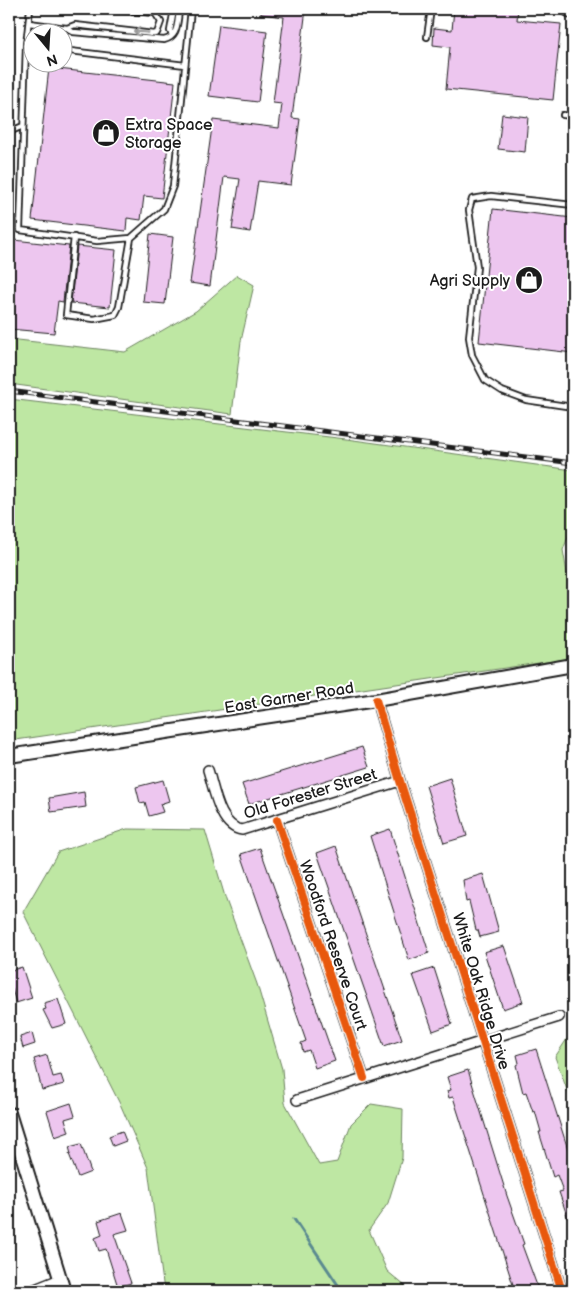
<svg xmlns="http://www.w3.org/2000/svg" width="582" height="1300" viewBox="0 0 582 1300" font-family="'Balsamiq Sans',sans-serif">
  <rect width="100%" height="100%" fill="#fff"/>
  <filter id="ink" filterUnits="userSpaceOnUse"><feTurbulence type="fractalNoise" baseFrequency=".02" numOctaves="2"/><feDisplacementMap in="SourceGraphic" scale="10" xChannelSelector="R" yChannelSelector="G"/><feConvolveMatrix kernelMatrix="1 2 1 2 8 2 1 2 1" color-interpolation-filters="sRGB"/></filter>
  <g filter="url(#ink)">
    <path fill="#bee7a3" stroke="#6d8260" d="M237 275 254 285 241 341 232 414 9 384V339L125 352 196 311Z
      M9 399 346 439 573 470V524L563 550 573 607V658L9 741Z
      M127 829 205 830 226 900 257 984 282 1069 285 1103 319 1165 337 1162 351 1124 371 1104 403 1109 402 1158 388 1203 369 1230 387 1271 411 1291H164L148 1168 121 1106 23 912 58 852Z
      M573 1030V1106L555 1057Z"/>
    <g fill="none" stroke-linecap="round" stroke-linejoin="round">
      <path stroke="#5a8a90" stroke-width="3" d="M294 1219 342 1291"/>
    </g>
    <path fill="#edc6ef" stroke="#1c1c1c" d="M261 9H306L292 118 300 119 291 185 258 181 250 232 232 229 240 179 224 177 210 286 190 283 213 120 279 128 282 104 273 103 284 17 261 14Z
      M454 9H518L517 20 561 24 553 100 446 89 450 47 433 45 434 28 452 30Z
      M219 25 267 31 258 102 209 96Z
      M49 68 175 82 162 198 144 196 141 220 127 218 126 231 32 220Z
      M502 114 528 117 525 152 498 149Z
      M493 209 573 218V353L479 342Z
      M150 234 173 237 165 304 143 302Z
      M14 240 69 246 63 302 58 301 54 333 9 329V293Z
      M77 246 116 250 110 307 71 303Z
      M362 747 369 767 249 804 242 784Z
      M450 778 467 836 444 843 426 786Z
      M163 780 169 801 160 804 163 812 149 816 145 802 140 803 136 787Z
      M84 792 86 807 51 812 49 798Z
      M390 829 429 953 409 960 370 836Z
      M336 846 402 1040 384 1046 317 853Z
      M260 848 335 1061 315 1068 309 1050 303 1052 301 1043 306 1041 241 854Z
      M483 874 499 932 480 937 478 930H476L469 901 466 902 463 880Z
      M504 946 523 1002 503 1009 484 952Z
      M22 967 32 998 16 1003 9 979V971Z
      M434 968 452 1024 433 1031 413 975Z
      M58 999 66 1024 52 1028 43 1010 46 1009 44 1003Z
      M32 1033 35 1044 23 1048 20 1037Z
      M536 1049 573 1165V1233L559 1192 563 1191 557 1175 553 1177 539 1132H541L535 1111 533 1112 526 1092 523 1093 516 1065 519 1063 517 1055Z
      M47 1055 53 1077 61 1075 64 1084 42 1090 34 1059Z
      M468 1070 507 1196 524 1244 522 1245 539 1291H515L453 1097 449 1098 447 1091 451 1090 447 1077Z
      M71 1103 75 1116 65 1119 69 1132 55 1137 47 1111Z
      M122 1131 126 1141 113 1146 109 1136Z
      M81 1144 91 1172 78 1177 69 1154H71L69 1147Z
      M122 1213 128 1230 114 1234 131 1283 118 1287 106 1249 99 1251 95 1238 102 1235 98 1221Z"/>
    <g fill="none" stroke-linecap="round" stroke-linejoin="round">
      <g stroke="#1c1c1c" stroke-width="8">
        <path id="service" d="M30 9 26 45 20 230 97 241 131 238 164 209 173 186 191 9
          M110 9 155 13 161 22 157 33 154 34 75 25 67 28 73 32 164 40C178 37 177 24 179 12L177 9
          M560 9 573 17
          M29 23 67 28
          M172 35 170 31 174 9
          M427 37 431 9
          M62 50 185 65
          M563 115 573 116
          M9 132 23 126
          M573 205 491 196 472 199 469 210 477 267 469 337 472 355 485 380 502 391 526 400 573 407
          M74 237 66 315 94 319 115 315 119 307 131 238"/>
      </g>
      <g stroke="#1c1c1c" stroke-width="12">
        <path id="minor" d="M376 700 400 781 562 1291
          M208 770C214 788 219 827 242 830L400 781
          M277 820 364 1078
          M297 1100 559 1017
          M30 1291 60 1279"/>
      </g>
      <g stroke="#1c1c1c" stroke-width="16">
        <path id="secondary" d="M9 756 376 700 573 665
          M9 1113 64 1291"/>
      </g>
      <use href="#service" stroke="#fff" stroke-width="4.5"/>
      <use href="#minor" stroke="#fff" stroke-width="9"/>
      <use href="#secondary" stroke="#fff" stroke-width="12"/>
      <g stroke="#1c1c1c" stroke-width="5">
        <path id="rail" d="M9 391 573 463"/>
      </g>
      <use href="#rail" stroke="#fff" stroke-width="3" stroke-dasharray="9" stroke-linecap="butt"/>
      <g stroke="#fff" stroke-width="11">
        <path id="cycleway" d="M376 700 400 781 562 1291
          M277 820 364 1078"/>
      </g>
      <use href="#cycleway" stroke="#e8590c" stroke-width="8"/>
    </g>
    <defs><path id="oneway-shaft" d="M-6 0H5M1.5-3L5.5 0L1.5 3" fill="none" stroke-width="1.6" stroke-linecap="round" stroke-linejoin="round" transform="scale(1.25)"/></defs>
    <use stroke="#999" href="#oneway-shaft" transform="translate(141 32) rotate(-175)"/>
  </g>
  <defs>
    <g id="shop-disc" transform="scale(1.4375)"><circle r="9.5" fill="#1c1c1c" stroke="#fff"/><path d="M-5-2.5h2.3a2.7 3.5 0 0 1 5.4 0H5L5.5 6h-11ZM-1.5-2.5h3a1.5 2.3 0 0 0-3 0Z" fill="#fff"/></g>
  </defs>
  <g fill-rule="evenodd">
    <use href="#shop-disc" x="106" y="133"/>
    <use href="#shop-disc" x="529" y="280"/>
  </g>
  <g text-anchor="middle" stroke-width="4" stroke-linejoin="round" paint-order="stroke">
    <g font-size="16" fill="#1c1c1c" stroke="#fff" text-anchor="start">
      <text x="125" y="130">Extra Space<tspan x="125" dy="18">Storage</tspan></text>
      <text x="510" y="286" text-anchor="end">Agri Supply</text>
    </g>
    <g font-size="16" fill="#1c1c1c" stroke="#fff">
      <text transform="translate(289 697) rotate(-9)" y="6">East Garner Road</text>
      <text transform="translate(310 793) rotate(-17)" y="6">Old Forester Street</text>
      <text transform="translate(334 945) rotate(71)" y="6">Woodford Reserve Court</text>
      <text transform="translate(482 991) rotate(73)" y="6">White Oak Ridge Drive</text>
    </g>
  </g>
  <rect width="582" height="1300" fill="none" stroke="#fff" stroke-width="30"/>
  <rect x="15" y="15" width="552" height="1270" fill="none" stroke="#1c1c1c" stroke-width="2" filter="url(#ink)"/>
  <g transform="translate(48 48) rotate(162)"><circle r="24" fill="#ffffff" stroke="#a4a4a4"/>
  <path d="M0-4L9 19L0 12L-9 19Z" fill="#1c1c1c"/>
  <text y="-8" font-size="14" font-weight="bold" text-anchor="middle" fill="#1c1c1c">N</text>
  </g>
</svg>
